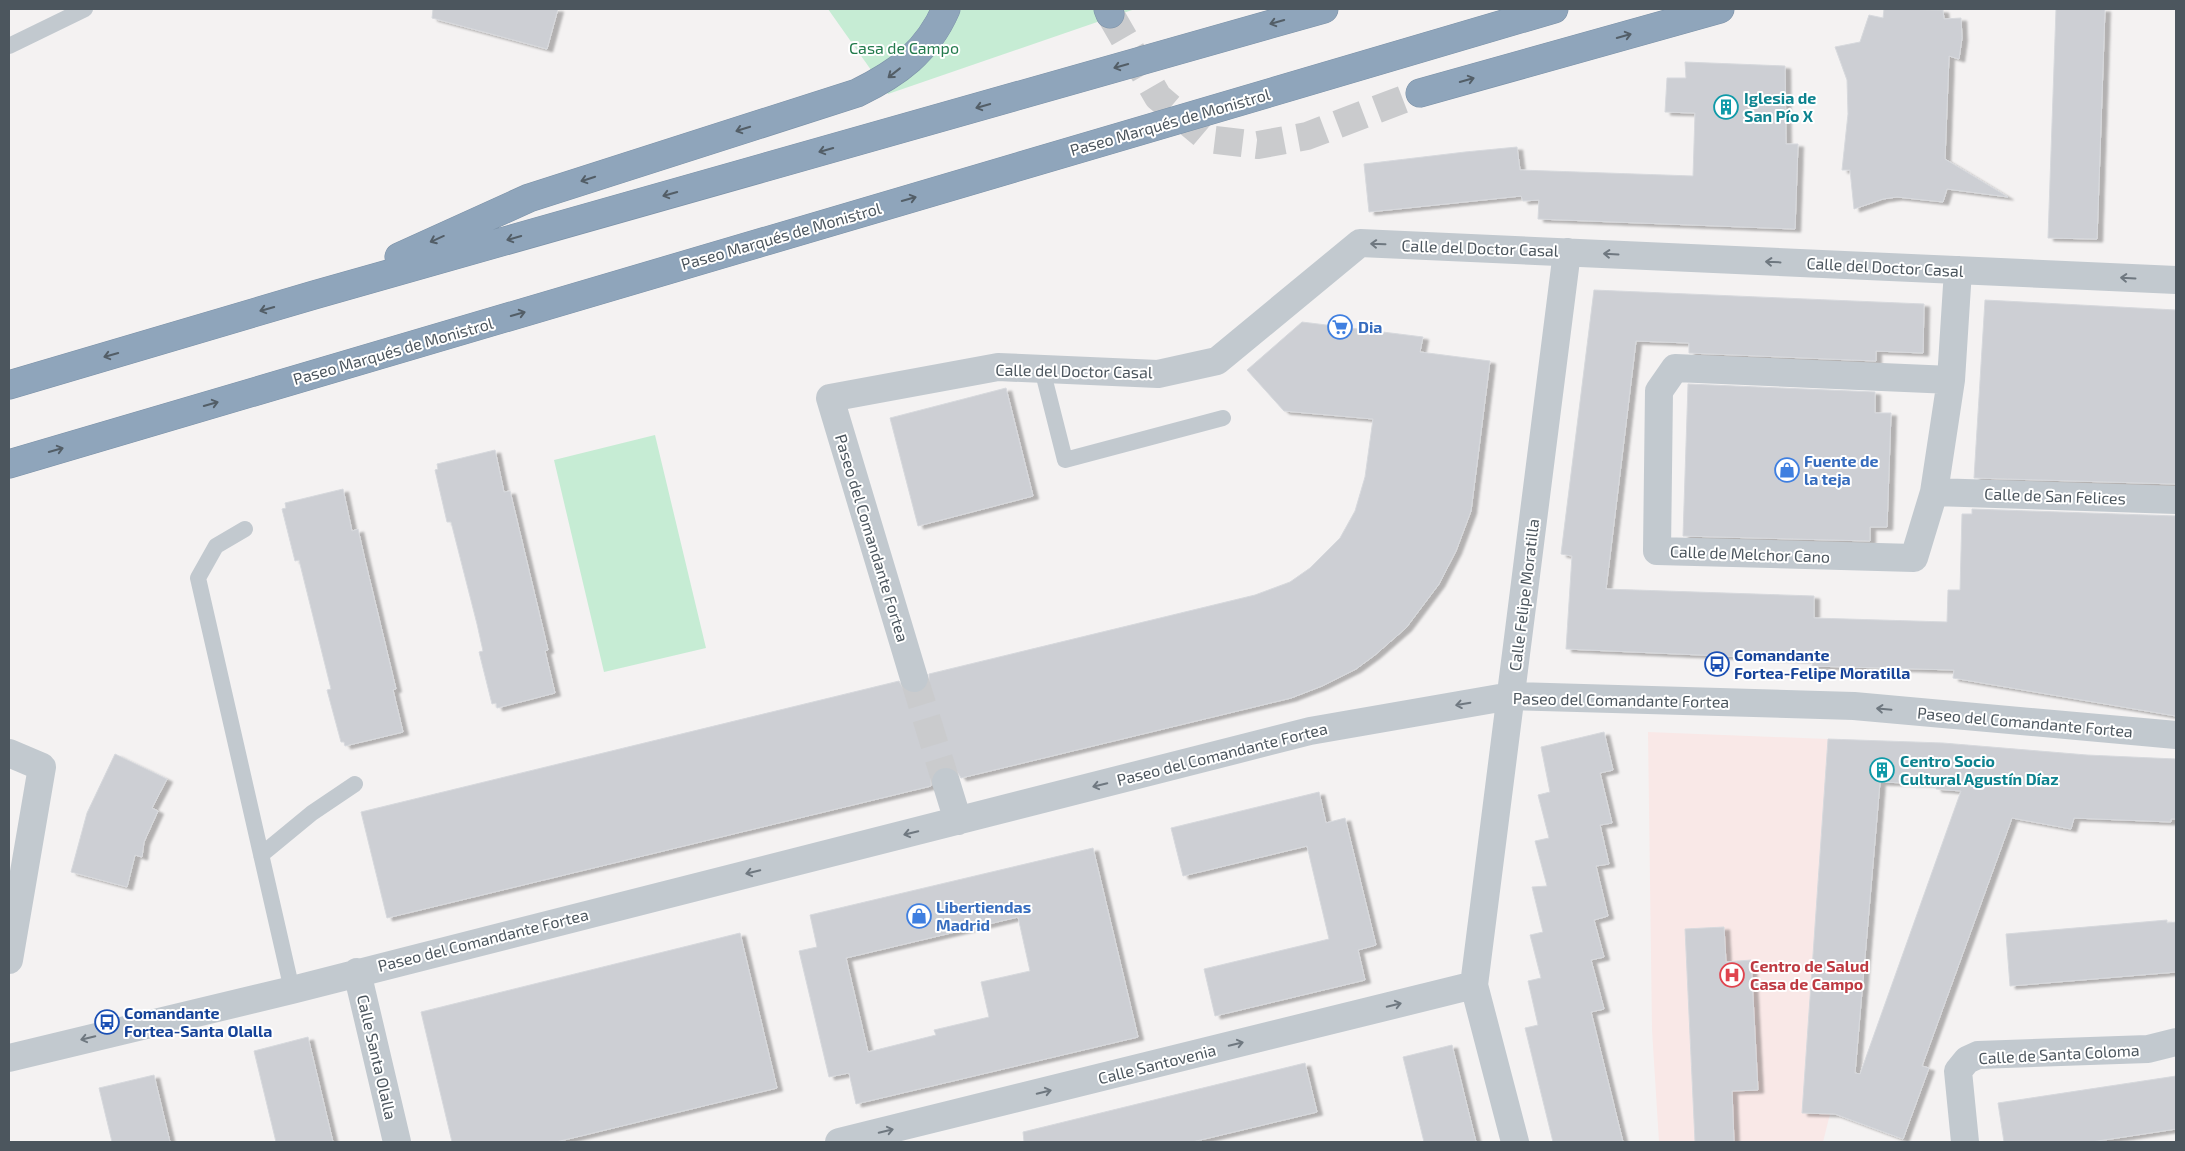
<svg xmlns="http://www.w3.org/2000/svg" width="2185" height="1151" viewBox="0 0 2185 1151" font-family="'Exo 2',sans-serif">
  <defs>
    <filter id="shadow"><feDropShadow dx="5.5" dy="3" stdDeviation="1" flood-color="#0004"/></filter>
  </defs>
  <rect width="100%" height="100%" fill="#f4f2f2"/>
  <path fill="#f9e8e7" d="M1648 732 1828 739 1802 1112 1830 1114 1823 1142H1659L1652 1030Z"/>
  <path fill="#c6ecd4" d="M828 9H1135L888 94Z
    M655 435 706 648 604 672 554 460Z"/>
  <path fill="#cdcfd4" stroke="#d7d9dd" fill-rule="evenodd" filter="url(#shadow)" d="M433 9H558L547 49 432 18Z
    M1884 9 1943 10 1944 19 1961 18 1962 38 1959 59 1949 56 1945 159 2008 197 1947 189 1943 202 1897 197 1883 199 1854 209 1850 170H1842L1848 114 1847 80 1835 47 1860 42 1869 15 1883 18Z
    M2056 9H2105L2097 239 2048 238Z
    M1685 62 1785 66 1786 144H1798L1795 229 1538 219 1539 200 1523 201 1521 196 1369 212 1364 164 1465 152 1517 147 1520 170 1693 176 1695 113 1665 112 1667 78H1686Z
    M1594 290 1924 304 1923 353 1876 351V361L1689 353V343L1636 341 1606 589 1814 596V618L1947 622 1948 590H1960L1962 514H1972V509L2176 516V716L1953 678 1954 670 1812 666 1813 660 1566 649 1572 556 1561 554Z
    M1985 300 2176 310V484L1974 478Z
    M1302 322 1423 337 1420 352 1490 361 1471 511 1456 551 1439 584 1406 628 1375 655 1356 669 1322 686 1291 698 961 778 956 770 950 767H942L934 772 931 778V786L387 918 361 812 899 681 904 690 910 693H918L926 688 929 682V674L1255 595 1290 582 1310 568 1340 538 1355 511 1365 477 1373 419 1284 411 1247 370Z
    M1688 384 1875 392V413H1891L1887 527H1870V541L1683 536Z
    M1006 388 1033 496 918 526 890 418Z
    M495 450 504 492 510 491 548 650 545 651 555 693 497 708 496 703 492 704 479 652 483 651 477 624 451 522H447L435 470 438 469 437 464Z
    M343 489 352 531 358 529 365 560 396 689 393 690 403 732 345 746 344 742H341L327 690 331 689 299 560 295 561 282 509 286 508 285 503Z
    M1604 732 1613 770 1600 773 1612 823 1600 825 1609 864 1596 866 1608 916 1594 920 1604 957 1591 960 1604 1009 1591 1012 1623 1142H1553L1525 1028 1538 1025 1528 981 1541 978 1530 935 1543 932 1532 887 1547 886 1535 841 1549 838 1538 795 1550 792 1541 747Z
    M1828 739 1943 743 2087 755 2176 759V819H2171V822L2074 818 2071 829 2012 818 1922 1066 1929 1068 1903 1139 1835 1114 1802 1113ZM1880 782 1936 784V789L1961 791 1860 1074 1855 1073Z
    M115 754 167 779 152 808 158 811 144 842 142 857 135 855 127 887 71 872 87 813Z
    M1319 792 1326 823 1345 818 1376 945 1358 950 1365 980 1215 1016 1204 969 1329 939 1307 846 1183 876 1171 828Z
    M1093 848 1138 1037 856 1104 849 1073 829 1077 799 951 817 947 810 915ZM1018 917 1030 971 981 982 989 1017 934 1030 936 1035 868 1052 846 958Z
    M2167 920V923L2176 922V972L2010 986 2006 934Z
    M1724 927 1726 962 1751 960 1758 1090 1732 1091 1734 1142H1695L1685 929Z
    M740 933 777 1088 556 1142H452L421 1012Z
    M308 1037 333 1142H276L254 1051Z
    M1452 1045 1476 1142H1424L1403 1057Z
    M1305 1063 1317 1112 1192 1142H1024L1023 1132Z
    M154 1075 170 1142H112L99 1088Z
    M2176 1076V1129L2091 1142H2004L1998 1103Z"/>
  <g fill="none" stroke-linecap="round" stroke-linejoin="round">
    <path stroke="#cacbcd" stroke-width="28" stroke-dasharray="28 14" stroke-linecap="butt" d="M914 678 946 782"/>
    <path stroke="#cacbcd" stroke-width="28" stroke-dasharray="28 14" stroke-linecap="butt" d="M1110 14 1158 97 1208 139 1258 145 1307 136 1420 93"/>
    <g stroke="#7b91a7" stroke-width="29">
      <path id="highway" d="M1108 9 1110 14
        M1420 93 1720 9
        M399 257 529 198 857 93C898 73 927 52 946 9
        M9 385 314 295 1324 9
        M9 464 1554 9"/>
    </g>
    <path stroke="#c2c9cf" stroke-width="16" d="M9 46 85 9
      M1042 369 1065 460 1223 418
      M245 529 216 546 198 578 292 990
      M261 855 312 813 355 784"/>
    <path stroke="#c2c9cf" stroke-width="28" d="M1951 380 1675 368 1659 391 1657 551 1914 558 1934 492 1951 380 1958 270
      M1934 492 2176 500
      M914 678 830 398 998 367 1158 374 1217 361 1360 243 2176 280
      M9 753 42 767 9 960
      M946 782 958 821
      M357 972 397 1142
      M9 1058 292 990 1310 731 1511 696 1854 706 2176 735
      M839 1142 1474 985
      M1515 1142 1474 985 1567 252
      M1965 1142 1958 1071 1967 1060 1978 1055 2148 1049 2176 1042"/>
    <use href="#highway" stroke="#8fa5bb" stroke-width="28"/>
  </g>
  <defs><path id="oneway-shaft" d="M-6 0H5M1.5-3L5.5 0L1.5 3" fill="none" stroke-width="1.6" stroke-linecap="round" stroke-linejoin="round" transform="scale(1.25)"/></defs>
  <g stroke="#535e67">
    <use href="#oneway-shaft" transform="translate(1277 22) rotate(164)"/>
    <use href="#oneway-shaft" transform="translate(1624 36) rotate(-16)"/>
    <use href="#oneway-shaft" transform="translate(1121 66) rotate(164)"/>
    <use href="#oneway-shaft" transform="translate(894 73) rotate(142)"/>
    <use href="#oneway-shaft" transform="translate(1467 80) rotate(-16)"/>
    <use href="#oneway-shaft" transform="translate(983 106) rotate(164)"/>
    <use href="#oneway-shaft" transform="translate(743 129) rotate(163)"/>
    <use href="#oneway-shaft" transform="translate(826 150) rotate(164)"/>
    <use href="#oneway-shaft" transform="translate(588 179) rotate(162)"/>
    <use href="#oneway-shaft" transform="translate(670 194) rotate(164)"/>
    <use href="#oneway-shaft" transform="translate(909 199) rotate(-16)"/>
    <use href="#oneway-shaft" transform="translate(514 238) rotate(164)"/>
    <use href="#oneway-shaft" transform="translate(437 239) rotate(156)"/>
    <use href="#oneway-shaft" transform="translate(267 309) rotate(164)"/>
    <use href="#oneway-shaft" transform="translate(518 314) rotate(-16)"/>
    <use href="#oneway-shaft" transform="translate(111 355) rotate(164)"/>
    <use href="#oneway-shaft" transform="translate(211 404) rotate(-16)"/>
    <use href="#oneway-shaft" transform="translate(56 450) rotate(-16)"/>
  </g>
  <g stroke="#6f7880">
    <use href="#oneway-shaft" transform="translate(1378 244) rotate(-178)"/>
    <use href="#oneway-shaft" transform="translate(1611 254) rotate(-177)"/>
    <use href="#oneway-shaft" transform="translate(1773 262) rotate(-177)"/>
    <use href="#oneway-shaft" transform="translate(2128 278) rotate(-177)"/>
    <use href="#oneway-shaft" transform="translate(1463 704) rotate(170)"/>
    <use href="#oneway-shaft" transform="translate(1884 709) rotate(-175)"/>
    <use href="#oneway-shaft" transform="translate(1100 785) rotate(166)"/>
    <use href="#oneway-shaft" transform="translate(911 833) rotate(166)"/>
    <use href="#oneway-shaft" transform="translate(753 872) rotate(166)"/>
    <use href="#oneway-shaft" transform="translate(1394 1005) rotate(-14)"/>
    <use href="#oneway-shaft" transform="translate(88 1038) rotate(166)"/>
    <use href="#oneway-shaft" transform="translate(1236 1044) rotate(-14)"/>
    <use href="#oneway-shaft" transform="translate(1044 1092) rotate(-14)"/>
    <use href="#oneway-shaft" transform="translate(886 1131) rotate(-14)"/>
  </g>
  <defs>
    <g id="building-ring" transform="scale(1.25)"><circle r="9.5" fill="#fff" stroke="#0f9aa8" stroke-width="1.5"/><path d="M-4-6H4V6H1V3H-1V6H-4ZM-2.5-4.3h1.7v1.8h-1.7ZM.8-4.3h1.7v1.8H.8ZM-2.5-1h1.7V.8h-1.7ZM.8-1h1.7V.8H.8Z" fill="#0f9aa8"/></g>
    <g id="supermarket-ring" transform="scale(1.25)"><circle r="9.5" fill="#fff" stroke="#3f7fe0" stroke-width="1.5"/><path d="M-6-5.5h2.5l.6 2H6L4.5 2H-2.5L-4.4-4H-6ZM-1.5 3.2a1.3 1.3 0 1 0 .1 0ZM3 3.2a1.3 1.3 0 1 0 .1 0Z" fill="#3f7fe0"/></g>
    <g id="shop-ring" transform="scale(1.25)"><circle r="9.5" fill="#fff" stroke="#3f7fe0" stroke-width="1.5"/><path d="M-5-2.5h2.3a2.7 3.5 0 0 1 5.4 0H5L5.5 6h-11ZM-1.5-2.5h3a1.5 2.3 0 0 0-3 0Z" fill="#3f7fe0"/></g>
    <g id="bus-ring" transform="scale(1.25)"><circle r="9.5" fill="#fff" stroke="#1a4fb4" stroke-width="1.5"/><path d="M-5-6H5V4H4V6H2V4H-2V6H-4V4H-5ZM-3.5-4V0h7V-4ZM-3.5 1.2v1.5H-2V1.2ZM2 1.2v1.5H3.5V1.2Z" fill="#1a4fb4"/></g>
    <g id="hospital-ring" transform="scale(1.25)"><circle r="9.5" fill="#fff" stroke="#e0444e" stroke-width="1.5"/><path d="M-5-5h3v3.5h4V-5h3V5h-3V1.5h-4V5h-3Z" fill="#e0444e"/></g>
  </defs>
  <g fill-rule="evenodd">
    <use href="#building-ring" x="1726" y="107"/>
    <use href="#supermarket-ring" x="1340" y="327"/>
    <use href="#shop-ring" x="1787" y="470"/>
    <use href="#bus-ring" x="1717" y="664"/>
    <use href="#building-ring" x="1882" y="770"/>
    <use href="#shop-ring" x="919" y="916"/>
    <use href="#hospital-ring" x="1732" y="975"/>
    <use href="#bus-ring" x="107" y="1022"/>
  </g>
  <g text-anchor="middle" stroke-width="4" stroke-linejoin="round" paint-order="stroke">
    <g font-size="16" fill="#227a4c" stroke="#fff">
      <text x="904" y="54">Casa de Campo</text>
    </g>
    <g font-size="16" font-weight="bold" fill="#0d838f" stroke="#fff" text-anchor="start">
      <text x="1744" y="104">Iglesia de<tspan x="1744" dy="18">San Pío X</tspan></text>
      <text x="1900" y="767">Centro Socio<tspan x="1900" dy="18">Cultural Agustín Díaz</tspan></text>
    </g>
    <g font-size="16" fill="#4c565e" stroke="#fff">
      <text transform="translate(1170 122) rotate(-16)" y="6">Paseo Marqués de Monistrol</text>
      <text transform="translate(781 236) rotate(-16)" y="6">Paseo Marqués de Monistrol</text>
      <text transform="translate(1480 248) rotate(2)" y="6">Calle del Doctor Casal</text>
      <text transform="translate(1885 267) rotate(3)" y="6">Calle del Doctor Casal</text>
      <text transform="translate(393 351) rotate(-16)" y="6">Paseo Marqués de Monistrol</text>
      <text transform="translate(1074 371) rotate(1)" y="6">Calle del Doctor Casal</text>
      <text transform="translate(2055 496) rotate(2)" y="6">Calle de San Felices</text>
      <text transform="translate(872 538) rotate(73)" y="6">Paseo del Comandante Fortea</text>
      <text transform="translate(1750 554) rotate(2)" y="6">Calle de Melchor Cano</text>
      <text transform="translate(1524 595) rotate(-83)" y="6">Calle Felipe Moratilla</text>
      <text transform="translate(1621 700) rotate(1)" y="6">Paseo del Comandante Fortea</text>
      <text transform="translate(2025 722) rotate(5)" y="6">Paseo del Comandante Fortea</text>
      <text transform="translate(1222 754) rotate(-14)" y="6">Paseo del Comandante Fortea</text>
      <text transform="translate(483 940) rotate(-14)" y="6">Paseo del Comandante Fortea</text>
      <text transform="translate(2059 1054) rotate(-3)" y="6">Calle de Santa Coloma</text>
      <text transform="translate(377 1057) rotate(77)" y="6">Calle Santa Olalla</text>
      <text transform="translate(1157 1064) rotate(-14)" y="6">Calle Santovenia</text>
    </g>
    <g font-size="16" font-weight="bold" fill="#366cbe" stroke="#fff" text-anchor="start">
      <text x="1358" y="333">Dia</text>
      <text x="1804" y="467">Fuente de<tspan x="1804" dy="18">la teja</tspan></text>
      <text x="936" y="913">Libertiendas<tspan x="936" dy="18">Madrid</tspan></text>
    </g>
    <g font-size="16" font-weight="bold" fill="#164399" stroke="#fff" text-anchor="start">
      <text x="1734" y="661">Comandante<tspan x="1734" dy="18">Fortea-Felipe Moratilla</tspan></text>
      <text x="124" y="1019">Comandante<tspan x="124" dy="18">Fortea-Santa Olalla</tspan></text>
    </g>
    <g font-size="16" font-weight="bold" fill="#be3a42" stroke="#fff" text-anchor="start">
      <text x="1750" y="972">Centro de Salud<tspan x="1750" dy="18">Casa de Campo</tspan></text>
    </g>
  </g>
  <rect width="2185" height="1151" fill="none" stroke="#4c565e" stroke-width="20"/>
</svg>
